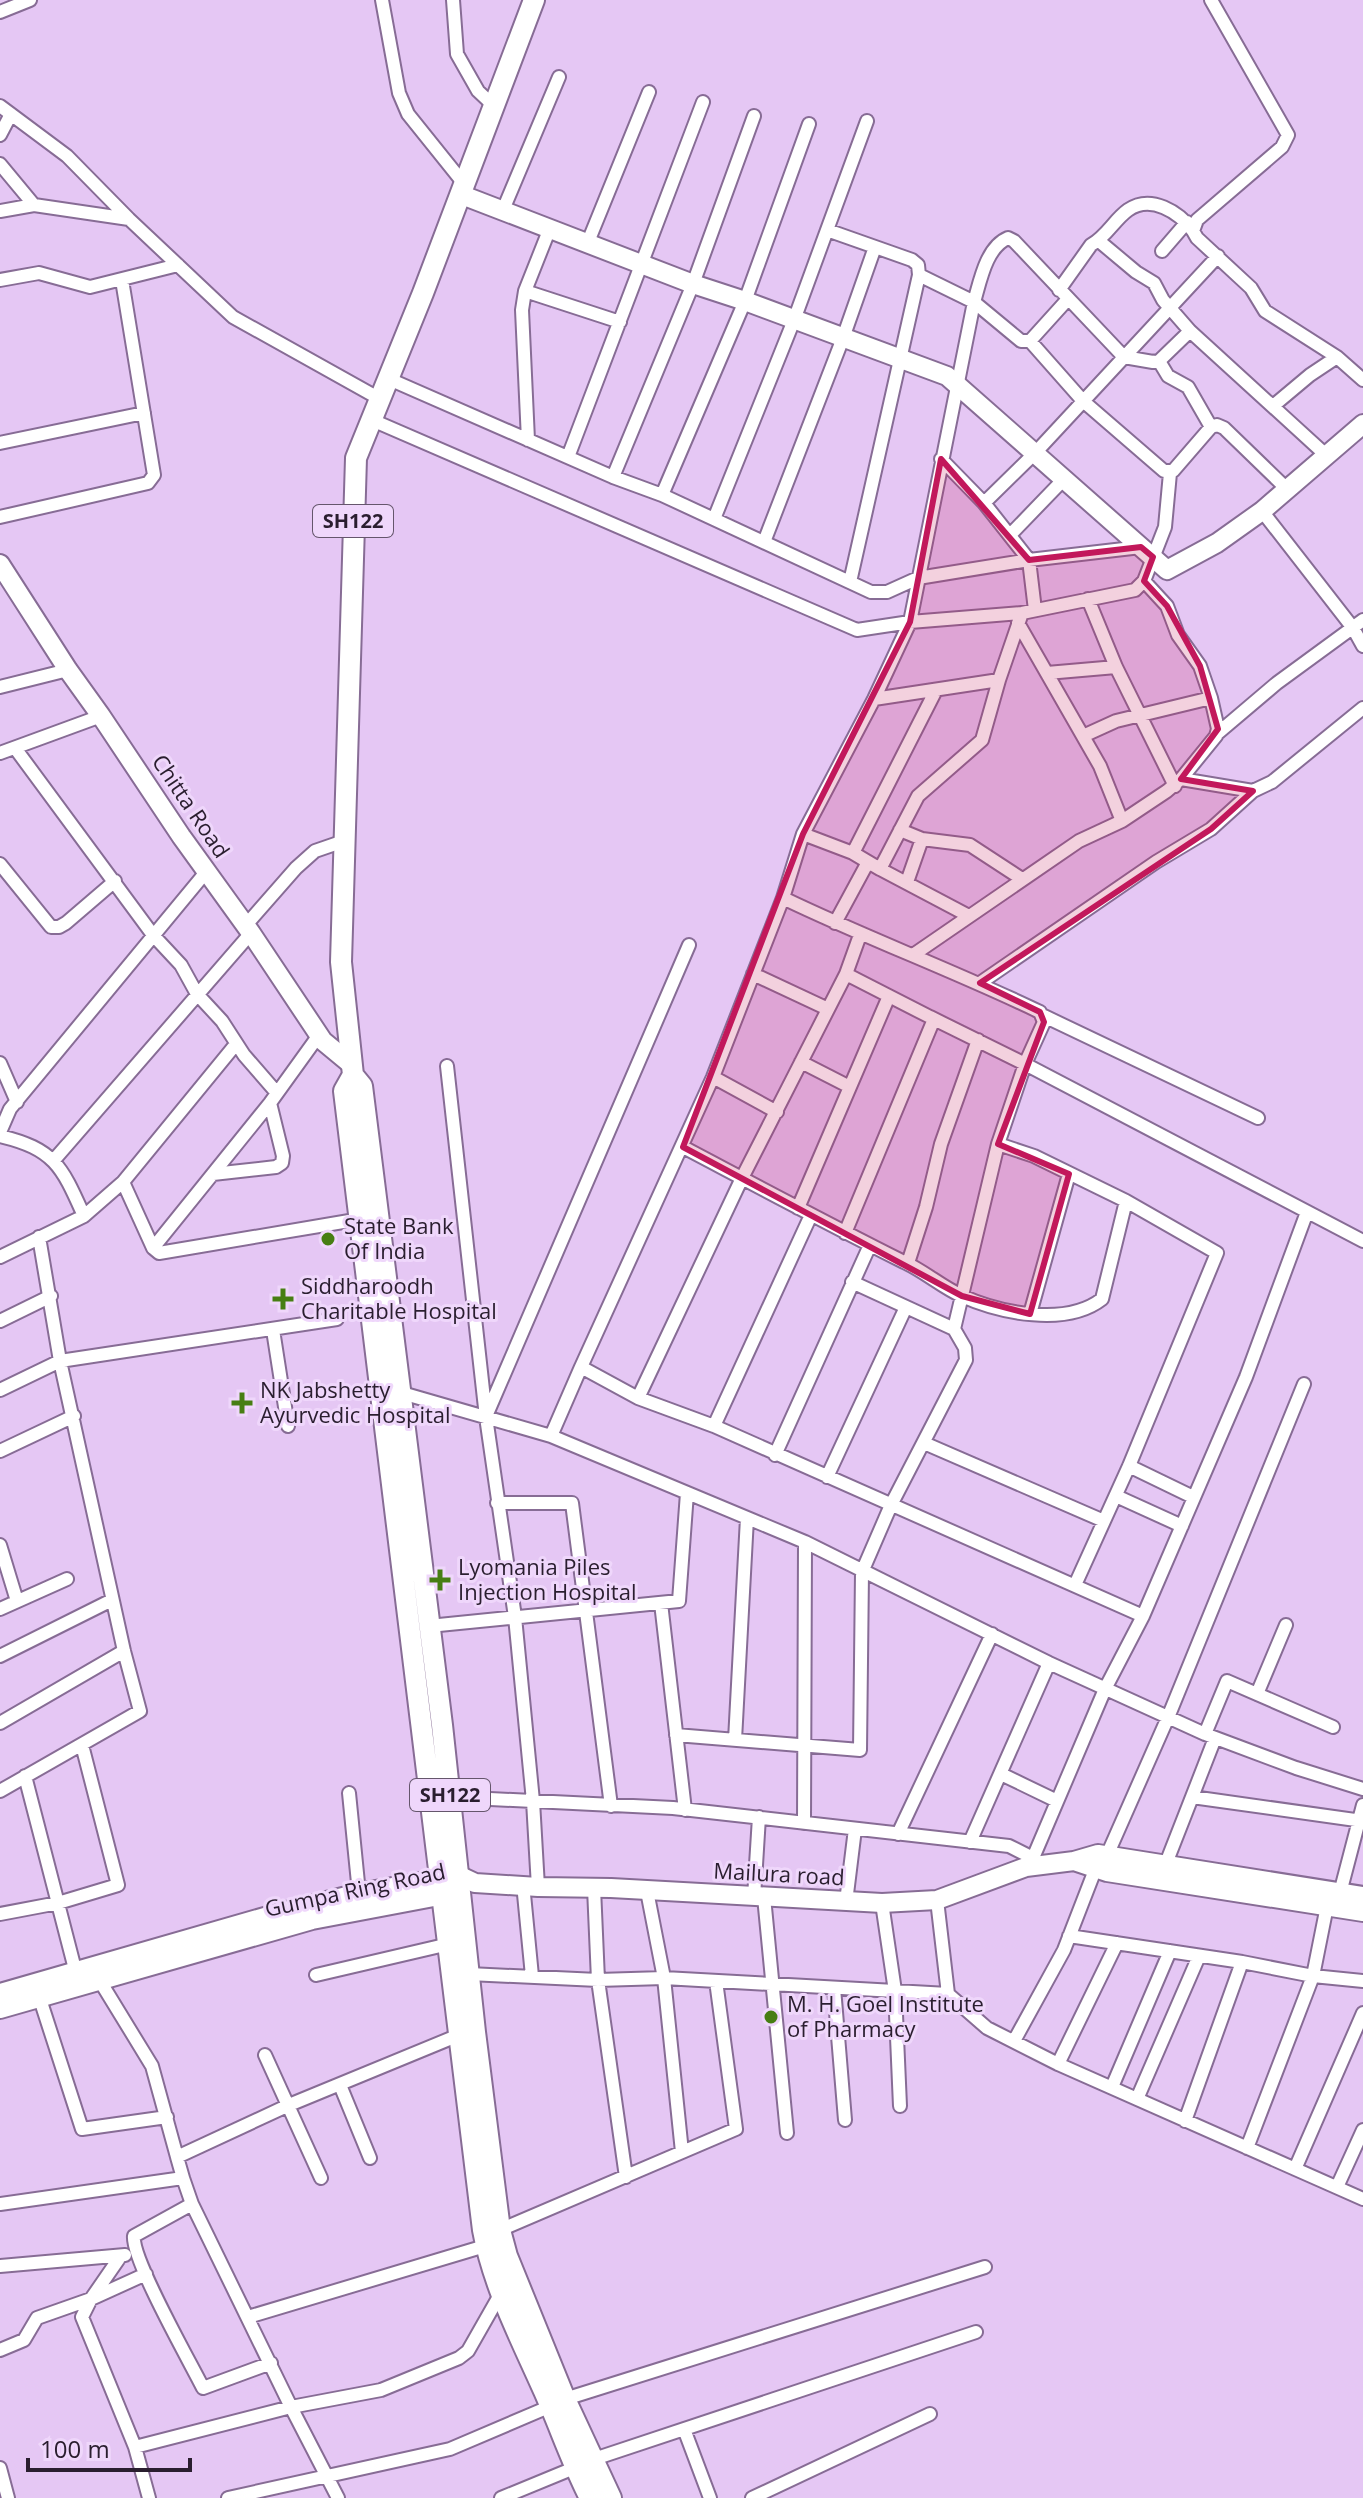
<svg xmlns="http://www.w3.org/2000/svg" width="1363" height="2498" viewBox="0 0 1363 2498" font-family="'Open Sans',sans-serif">
  <rect width="100%" height="100%" fill="#e5c7f4"/>
  <g fill="none" stroke-linecap="round" stroke-linejoin="round">
    <g stroke="#876c95" stroke-width="16">
      <path id="street" d="M382 0 399 93 408 114 465 185
        M453 0 457 54 478 91 495 107
        M1211 0 1288 135 1282 147 1197 220 1193 231 1197 238 1251 288 1265 311 1337 357 1363 380
        M0 12 30 0
        M0 106 67 156 129 219 233 317 380 399
        M0 135 11 114
        M0 164 34 205
        M503 210 559 77
        M0 211 34 205 129 219
        M827 230 912 260 918 265 919 275 850 582
        M1099 241 1136 272 1154 283 1163 300 1190 331 1327 456
        M588 242 649 92
        M1162 251 1187 222
        M919 275 974 302 1021 341H1030L1068 299
        M0 280 39 273 90 287 178 265
        M1059 290 1091 245C1107 236 1114 220 1128 210 1151 194 1179 212 1193 231
        M525 291 620 322
        M1030 341 1083 401 1164 471H1173L1211 427 1217 425 1224 428 1288 490
        M1159 361 1168 376 1188 387 1211 427
        M389 379 613 477 662 495 871 592H887L918 578 1029 560 1141 547
        M1273 406 1310 375 1337 357
        M372 420 857 630 910 622 1022 613 1135 590 1144 581 1165 527 1170 473
        M528 440 522 310 525 291 550 228
        M0 443 144 413
        M568 457 703 102
        M941 459 984 503 1029 560 1035 610
        M613 477 693 284 754 116
        M662 495 745 301 809 124
        M984 503 1036 452 1218 256
        M1262 511 1353 628 1363 646
        M0 517 148 483 154 475 122 280
        M714 519 794 320 867 121
        M1010 535 1065 478
        M764 542 843 338 875 247
        M1088 599 1116 667 1175 786
        M1018 623 1100 766 1122 821
        M1047 673 1116 667
        M0 687 68 670
        M874 699 999 680
        M1218 733 1277 683 1363 620
        M1083 736 1116 721 1211 698
        M15 748 153 935 181 965 197 994 222 1021 244 1055 277 1093
        M0 753 101 716
        M1181 779 1253 791
        M900 830 922 839 970 845 1022 879
        M803 834 853 853 880 869 918 796 982 740 999 680 1022 613
        M853 853 936 690
        M0 864 51 927H59L66 923 115 881
        M880 869 969 916
        M907 882 922 839
        M783 898C868 939 955 971 1040 1012L1044 1022 1025 1064 998 1144 954 1329 852 1282
        M835 923 868 862
        M246 925 296 868 315 851 344 841
        M913 955 1079 841 1122 821 1167 791 1181 779 1216 736 1218 729 1211 698 1200 666 1178 635 1167 606 1144 581
        M753 974 828 1009
        M980 983 1156 862 1211 829 1253 791 1272 782 1363 708
        M1044 1016 1258 1118
        M930 1017 1025 1064 1363 1241
        M801 1062 848 1086
        M0 1063 17 1102
        M447 1066 486 1417 515 1617 533 1801 538 1887
        M713 1077 777 1112
        M0 1132 10 1109 206 872
        M0 1136C55 1149 62 1167 84 1216
        M998 1144 1034 1156 1126 1201 1217 1253 1129 1466 1075 1585
        M683 1147C757 1186 830 1225 904 1262 924 1271 942 1287 962 1296 1000 1313 1066 1327 1102 1299L1126 1201
        M54 1160 251 933
        M213 1174 276 1167 282 1163 283 1156 270 1103
        M123 1182 153 1248 159 1253 361 1219
        M798 1208 889 996
        M845 1233 934 1019 846 974
        M153 1248 270 1103 319 1035
        M0 1257 84 1216 123 1182 236 1044
        M908 1263 926 1207 941 1144 978 1040
        M1030 1314 1069 1174
        M0 1321 51 1296
        M273 1330 288 1426
        M581 1367 713 1077 783 898 803 834 874 699 910 622 974 302C980 282 986 247 1008 238L1014 241 1124 357 1153 362 1159 361 1190 331
        M0 1390 60 1361 337 1319
        M395 1391 551 1436 805 1542 1049 1663 1205 1734 1296 1768 1363 1789
        M638 1398 742 1178 846 974 860 935
        M487 1414 689 945
        M714 1426 811 1215
        M551 1436 581 1367 638 1398 714 1426 1143 1616
        M924 1443 1104 1521
        M0 1451 74 1416
        M775 1455 870 1245
        M1129 1466 1193 1497
        M827 1477 906 1307
        M1116 1496 1182 1526
        M497 1503H572L611 1806
        M0 1545 17 1601
        M661 1603 685 1810
        M0 1609 67 1579
        M429 1626 679 1601 687 1493
        M0 1656 112 1600
        M1257 1694 1286 1625
        M0 1723 124 1651
        M1205 1734 1227 1681 1333 1727
        M676 1735 860 1750 862 1572 891 1505 966 1360 965 1348 954 1329
        M735 1740 747 1518
        M1001 1774 1057 1801
        M25 1776 76 1973
        M0 1791 140 1711 124 1651 60 1361 39 1237
        M349 1793 359 1893
        M450 1797 673 1808 1009 1846 1033 1858 1032 1863
        M1192 1797 1215 1738
        M804 1823 805 1542
        M898 1834 992 1634
        M970 1842 1049 1663
        M1033 1858 1105 1689 1143 1616 1246 1377 1307 1212
        M1105 1860 1169 1715 1304 1384
        M1165 1866 1192 1797 1363 1821
        M523 1884 532 1976
        M594 1888 598 1980 626 2177
        M647 1891 664 1978 682 2152
        M1340 1893 1363 1805
        M754 1897 759 1817
        M764 1897 787 2133
        M937 1900 948 1994
        M846 1902 855 1829
        M882 1903 895 1991 900 2106
        M0 1914 58 1903 118 1885 82 1745
        M1069 1936 1242 1962 1313 1976 1363 1981
        M469 1974 598 1980 664 1978 948 1994 987 2028 1058 2064 1363 2199
        M316 1975 449 1944
        M100 1981 152 2066 177 2157
        M834 1988 845 2120
        M40 1999 82 2129 167 2117
        M1014 2041 1064 1950 1095 1870
        M265 2055 321 2178
        M1058 2064 1117 1943
        M340 2085 370 2158
        M1112 2087 1170 1951
        M1137 2099 1199 1956
        M1185 2121 1242 1962
        M1247 2148 1313 1976 1327 1906
        M1295 2169 1363 2013
        M183 2178 177 2157 289 2105 459 2035
        M1337 2187 1363 2130
        M0 2204 183 2178 192 2204 291 2407 338 2498
        M192 2204 134 2236C131 2258 190 2362 203 2388L271 2363
        M500 2230 736 2129 716 1981
        M120 2257 91 2299 82 2317 135 2447 149 2498
        M0 2266 125 2255
        M248 2317 485 2246
        M0 2350 24 2340 37 2318 91 2299 146 2274
        M565 2399 985 2267
        M684 2429 710 2498
        M135 2447 291 2407 381 2390 459 2358 468 2351 501 2293
        M594 2459 976 2332
        M0 2468 8 2498
        M228 2498 450 2449 551 2406
        M501 2498 574 2468
        M752 2498 930 2414"/>
    </g>
    <g stroke="#876c95" stroke-width="22">
      <path id="secondary" d="M462 195 693 284 745 301 947 376 1167 570 1217 543 1262 511 1363 424
        M0 564 68 670 101 716 181 836 251 933 323 1041 352 1065
        M1074 1861 1107 1872 1363 1912
        M0 1993 282 1912 359 1893 458 1875 475 1883 538 1887 611 1888 882 1903 937 1900 1026 1867 1074 1861 1098 1854 1363 1896
        M0 2009 312 1920 455 1893"/>
    </g>
    <g stroke="#876c95" stroke-width="24">
      <path id="primary" d="M534 0 423 293 356 458 341 962 353 1075 362 1086 442 1725 475 2032 500 2230 507 2256 565 2399 611 2498
        M353 1075 344 1091 483 2230C493 2286 521 2339 544 2391 560 2427 572 2463 590 2498"/>
    </g>
    <use href="#street" stroke="#fff" stroke-width="12"/>
    <use href="#secondary" stroke="#fff" stroke-width="18"/>
    <use href="#primary" stroke="#fff" stroke-width="20"/>
  </g>
  <path fill="#c2185b" fill-opacity="0.2" stroke="#c2185b" stroke-width="6" stroke-linejoin="round" d="M941 459 1029 560 1141 547 1153 557 1144 581 1167 606 1200 666 1218 729 1181 779 1253 791 1211 829 980 983 1040 1012 1044 1022 998 1144 1069 1174 1030 1314 962 1296 683 1147 803 834 910 622Z"/>
  <g fill="#477e13" stroke="#efd7fb" stroke-width="3">
    <circle cx="328" cy="1239" r="8"/>
    <path d="M279 1287h8v8h8v8h-8v8h-8v-8h-8v-8h8z"/>
    <path d="M238 1391h8v8h8v8h-8v8h-8v-8h-8v-8h8z"/>
    <path d="M436 1568h8v8h8v8h-8v8h-8v-8h-8v-8h8z"/>
    <circle cx="771" cy="2017" r="8"/>
  </g>
  <g text-anchor="middle" stroke-width="6" stroke-linejoin="round" paint-order="stroke">
    <g fill="#efd7fb" stroke="#65566c" stroke-width="2">
      <rect x="313" y="505" width="80" height="32" rx="6"/>
      <rect x="410" y="1779" width="80" height="32" rx="6"/>
    </g>
    <g font-size="20" font-weight="bold" fill="#2a1e2f">
      <text x="353" y="528">SH122</text>
      <text x="450" y="1802">SH122</text>
    </g>
    <g font-size="22" fill="#2a1e2f" stroke="#efd7fb">
      <text transform="translate(191 806) rotate(56)" y="8">Chitta Road</text>
      <text transform="translate(779 1874) rotate(3)" y="8">Mailura road</text>
      <text transform="translate(355 1890) rotate(-12)" y="8">Gumpa Ring Road</text>
    </g>
    <g font-size="22" fill="#2a1e2f" stroke="#efd7fb" text-anchor="start">
      <text x="344" y="1234">State Bank<tspan x="344" dy="25">Of India</tspan></text>
      <text x="301" y="1294">Siddharoodh<tspan x="301" dy="25">Charitable Hospital</tspan></text>
      <text x="260" y="1398">NK Jabshetty<tspan x="260" dy="25">Ayurvedic Hospital</tspan></text>
      <text x="458" y="1575">Lyomania Piles<tspan x="458" dy="25">Injection Hospital</tspan></text>
      <text x="787" y="2012">M. H. Goel Institute<tspan x="787" dy="25">of Pharmacy</tspan></text>
    </g>
  </g>
  <path d="M28 2458v12h162v-12" fill="none" stroke="#2a1e2f" stroke-width="4"/>
  <text x="40" y="2458" font-size="24" fill="#2a1e2f" stroke="#efd7fb" stroke-width="6" paint-order="stroke">100 m</text>
</svg>
